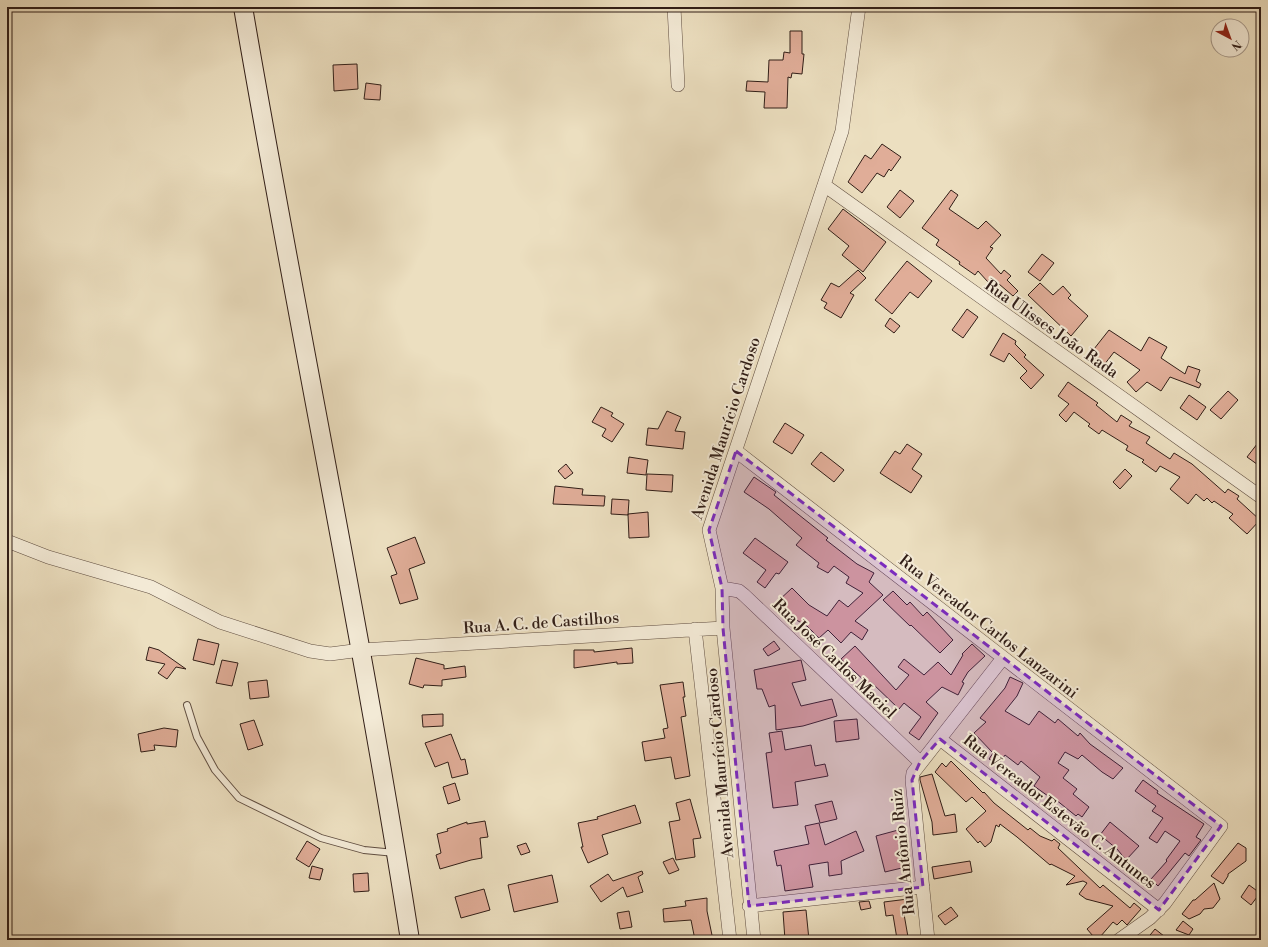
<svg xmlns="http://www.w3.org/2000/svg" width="1268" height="947" viewBox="0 0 1268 947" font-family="'Libre Bodoni',serif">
  <rect width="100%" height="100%" fill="#ecdfc0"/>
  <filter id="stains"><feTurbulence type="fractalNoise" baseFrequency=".005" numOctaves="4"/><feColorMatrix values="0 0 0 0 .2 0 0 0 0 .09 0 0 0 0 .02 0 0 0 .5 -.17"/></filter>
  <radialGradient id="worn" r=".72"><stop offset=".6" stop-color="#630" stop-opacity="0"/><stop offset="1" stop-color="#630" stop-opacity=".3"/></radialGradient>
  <path fill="#e0ad98" stroke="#311e17" d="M790 31H802V54H804L802 74 792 73 791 78 788 77 787 108H764L765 92 746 91 747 81 768 82 769 60H783L784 52 790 53Z
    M357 64 358 89 334 91 333 65Z
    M366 83 381 85 380 100 364 99Z
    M882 144 901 157 891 171 889 169 884 177 877 173 862 193 848 182 865 155 871 159Z
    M900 190 914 201 900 218 887 207Z
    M951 190 958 195 949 209 978 229 986 221 1001 235 990 247 993 248 986 258 1001 274 1004 270 1011 276 1007 280 1018 291 1013 296 992 278 988 282 978 271 975 275 959 264 960 262 936 245 939 240 922 228Z
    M843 209 886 242 863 272 842 255 849 246 828 229Z
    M1042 254 1054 263 1040 281 1028 272Z
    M907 261 932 281 918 298 910 292 892 314 875 300Z
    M858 270 866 278 850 293 854 295 841 318 824 308 827 303 821 300 831 283 839 287Z
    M1040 283 1053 295 1063 286 1071 295 1068 298 1088 316 1071 336 1028 295Z
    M967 309 978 317 963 338 952 330Z
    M890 318 900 326 894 333 885 326Z
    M1109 330 1141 351 1149 337 1167 347 1161 358 1185 374 1188 366 1200 370 1196 381 1201 384 1199 388 1170 377 1161 391 1147 382 1136 392 1127 382 1140 370 1114 352 1104 365 1090 354Z
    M1003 333 1016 341 1015 344 1026 355 1024 357 1044 375 1031 389 1020 378 1027 371 1009 353 1004 362 990 355Z
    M1068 382 1098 403 1096 405 1117 422 1121 415 1132 422 1129 426 1150 437 1146 443 1170 459 1174 453 1192 464 1225 493 1228 489 1239 496 1237 499 1260 520 1247 534 1229 518 1233 514 1214 501 1212 503 1207 498 1204 501 1196 494 1188 504 1170 489 1180 477 1160 466 1156 472 1142 462 1144 460 1126 450 1128 446 1102 430 1099 434 1088 426 1090 424 1074 412 1066 422 1059 415 1069 404 1058 396Z
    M1228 391 1238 400 1221 419 1210 410Z
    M1189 395 1206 407 1197 420 1180 408Z
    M601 407 613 413 611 416 624 424 612 442 602 436 606 429 592 422Z
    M667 411 681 417 675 431 685 432 683 449 646 445 648 428 658 429Z
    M785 423 804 435 792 454 773 442Z
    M1261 439V467L1247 457Z
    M907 444 922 454 912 469 922 476 911 493 880 473 895 451 900 454Z
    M821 452 844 470 834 482 811 464Z
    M629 457 648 460 646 475 627 473Z
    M566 464 573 473 565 479 558 471Z
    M1125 469 1132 476 1120 489 1113 482Z
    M647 474 673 475 672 492 646 490Z
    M754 477 776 492 774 495 828 538 826 540 857 564 874 573 869 582 883 595 855 621 868 630 862 640 851 632 841 643 828 630 819 638 807 626 791 617 777 602 792 588 809 605 827 616 839 600 848 607 863 593 846 583 849 577 834 566 828 573 817 567 819 563 796 545 802 538 769 509 744 492Z
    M555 486 583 489 582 495 605 496 604 506 553 504Z
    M612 499 629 500 628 515 611 514Z
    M648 512 649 537 629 538 628 514Z
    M415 537 425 563 409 569 418 599 400 604 391 576 397 574 387 548Z
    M755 538 788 562 779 574 776 573 765 588 757 582 766 570 743 553Z
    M893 591 907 605 910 602 923 616 927 612 953 640 940 653 911 625 910 626 883 600Z
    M198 639 219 644 214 665 193 660Z
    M774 641 780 649 768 656 763 649Z
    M972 644 985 656 968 672 962 682 964 683 958 695 942 687 926 702 938 713 919 740 909 733 921 717 904 703 899 709 871 682 868 684 841 659 855 646 896 690 909 675 898 667 904 659 924 675 938 662 951 675 963 655 962 654Z
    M149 647 159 650 186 669 176 667 167 679 158 673 165 664 146 660Z
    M632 648 633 663 617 664V662L574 668V650H594V652Z
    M416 658 444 665V669L465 666 466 677 442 680V686L424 685 423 688 409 684Z
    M222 660 238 663 232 686 216 683Z
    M801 660 806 680 792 683 801 706 832 699 837 716 803 726 776 730 775 705 769 707 762 689H757L754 670Z
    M1010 677 1023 683 1017 696 1005 711 1029 725 1039 711 1055 723 1058 719 1078 736 1080 733 1090 744 1123 768 1113 779 1102 772 1082 755 1078 759 1065 752 1058 763 1069 770 1063 778 1077 789 1073 794 1089 807 1082 817 1078 814 1076 816 1050 795 1048 796 1034 786 1040 777 1021 761 1018 765 1005 755 998 765 989 759 993 753 974 733 986 722 980 718 1005 688Z
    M267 680 269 697 250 699 248 682Z
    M683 682 685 697H683L686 716 681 717 690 776 675 779 671 757 645 761 642 742 665 738 663 729 668 728 660 685Z
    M443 714V726L423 727 422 715Z
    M857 719 859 739 836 742 834 721Z
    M254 720 263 745 248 750 240 724Z
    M164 728 178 730 176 747 154 745 155 750 141 752 138 734Z
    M782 731 785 750 811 745 815 766 825 764 828 776 795 782 798 805 773 808 766 753 772 752 769 733Z
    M451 734 461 760 465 759 468 774 452 778 448 762 435 767 425 743Z
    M951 761 983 793 984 792 994 803 1028 830 1030 828 1040 836 1052 841 1054 839 1060 844 1058 848 1100 888 1103 885 1130 908 1134 903 1141 909 1127 925 1122 920 1117 925 1113 922 1100 937 1093 936 1087 929 1113 906 1086 899 1079 894 1087 883 1083 881 1066 885 1075 876 1051 864 1050 865 1017 837 1000 824 999 827 996 825 991 842 985 847 980 841 978 843 966 829 986 811 972 797 966 802 935 772 942 763 946 767Z
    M932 774 945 816 955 814 957 832 933 835 932 822 920 780V777Z
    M1143 780 1158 791 1157 793 1204 824 1196 837 1201 840 1189 856 1185 853 1158 886 1151 879 1167 861 1166 860 1180 841 1165 831 1157 843 1149 838 1163 818 1152 811 1156 806 1135 791Z
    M455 783 460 800 448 804 443 787Z
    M690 799 701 838 693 839 695 857 676 860 669 822 680 820 676 803Z
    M832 801 837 819 820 823 815 805Z
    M635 805 641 823 602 835 608 854 588 863 581 847H583L578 823 598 819 597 817Z
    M485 821 488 837 480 838 482 858 471 860 440 869 436 855 441 853 437 834 448 831 447 829 467 822V824Z
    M1110 822 1139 846 1126 860 1117 849 1100 835Z
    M819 823 825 845 856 831 864 851 841 861 842 874 829 876 828 862 809 865 813 887 785 891 781 865 777 866 774 851 809 844 805 826Z
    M902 829 910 866 885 872 876 836Z
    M307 841 320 849 309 867 296 859Z
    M526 843 530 852 521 855 517 846Z
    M1238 843 1246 848V861L1228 874V876L1223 884 1211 876Z
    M673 858 679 870 669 874 663 862Z
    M970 861 972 872 934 879 932 867Z
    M312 866 323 869 320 880 309 878Z
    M642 871 643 874 638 877 643 892 627 897 623 887 601 902 590 886 608 874 613 881Z
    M368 873 369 891 354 892 353 874Z
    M552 875 558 902 514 912 508 885Z
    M1214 883 1220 899 1213 908 1204 909 1200 914 1189 919 1182 914 1193 900H1195Z
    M1249 885 1260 893 1251 905 1241 897Z
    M484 889 490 910 461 918 455 897Z
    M707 898V911L713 940H695L691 920 664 922 663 909 686 906 685 901Z
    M908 899 910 913 904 914 908 937 897 939 893 915 886 916 884 902Z
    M869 901 871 908 861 910 859 902Z
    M951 907 958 916 945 925 938 916Z
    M806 910 809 940H785L783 912Z
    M629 911 632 927 620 929 617 913Z
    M1183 921 1193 929 1189 935 1176 930Z
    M1155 929 1169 940H1146Z"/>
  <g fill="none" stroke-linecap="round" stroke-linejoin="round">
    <g stroke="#604e41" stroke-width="8">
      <path id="service" d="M187 705 197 737 215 770 239 798 321 838 364 850 395 853"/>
    </g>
    <g stroke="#604e41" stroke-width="14">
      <path id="minor" d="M674 7 678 85
        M824 185 1261 497
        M736 451 1221 826 1165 903 1150 918 1119 940
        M7 541 48 557 151 587 220 622 310 651 330 654 361 650 723 628
        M722 588 739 591 744 595 920 762
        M695 629 730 940
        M940 739 1159 910
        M749 906 923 887
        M754 940 723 628 722 588 709 530 842 131 859 7
        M928 940 912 780 913 773 1003 658"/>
    </g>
    <g stroke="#311e17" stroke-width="20">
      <path id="secondary" d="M243 7C296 318 361 628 410 940"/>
    </g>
    <use href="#service" stroke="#f3ead6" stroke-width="6"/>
    <use href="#minor" stroke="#f3ead6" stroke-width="13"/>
    <use href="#secondary" stroke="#f3ead6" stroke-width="18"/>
  </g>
  <path fill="#7b2cbf" fill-opacity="0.2" stroke="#7b2cbf" stroke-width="3" stroke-dasharray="8 5" stroke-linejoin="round" d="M736 451 1221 826 1159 910 940 739 920 762 912 780 923 887 749 906 723 628 722 588 709 530Z"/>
  <g text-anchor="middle" stroke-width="4" stroke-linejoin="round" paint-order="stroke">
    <g font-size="16" fill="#311e17" stroke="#f3ead6">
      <text transform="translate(1052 328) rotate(35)" y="6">Rua Ulisses João Rada</text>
      <text transform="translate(725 428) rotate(-72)" y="6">Avenida Maurício Cardoso</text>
      <text transform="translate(541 622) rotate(-4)" y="6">Rua A. C. de Castilhos</text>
      <text transform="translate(989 626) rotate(38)" y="6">Rua Vereador Carlos Lanzarini</text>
      <text transform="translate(835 658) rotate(44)" y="6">Rua José Carlos Maciel</text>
      <text transform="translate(719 763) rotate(-95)" y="6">Avenida Maurício Cardoso</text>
      <text transform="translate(1060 811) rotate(38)" y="6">Rua Vereador Estevão C. Antunes</text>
      <text transform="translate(902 852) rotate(-96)" y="6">Rua Antônio Ruiz</text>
    </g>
  </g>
  <rect width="1268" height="947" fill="none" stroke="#ecdfc0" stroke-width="24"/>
  <rect x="8" y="8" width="1252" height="931" fill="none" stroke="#311e17" stroke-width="2"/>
  <rect x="12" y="12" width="1244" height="923" fill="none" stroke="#311e17"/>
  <g transform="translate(1230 38) rotate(139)"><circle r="19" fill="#f3ead6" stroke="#a5988a"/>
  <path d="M0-3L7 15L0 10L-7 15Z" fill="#8f2418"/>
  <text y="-6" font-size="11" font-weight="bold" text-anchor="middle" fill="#311e17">N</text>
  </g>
  <rect width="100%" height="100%" filter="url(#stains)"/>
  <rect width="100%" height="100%" fill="url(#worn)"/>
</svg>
